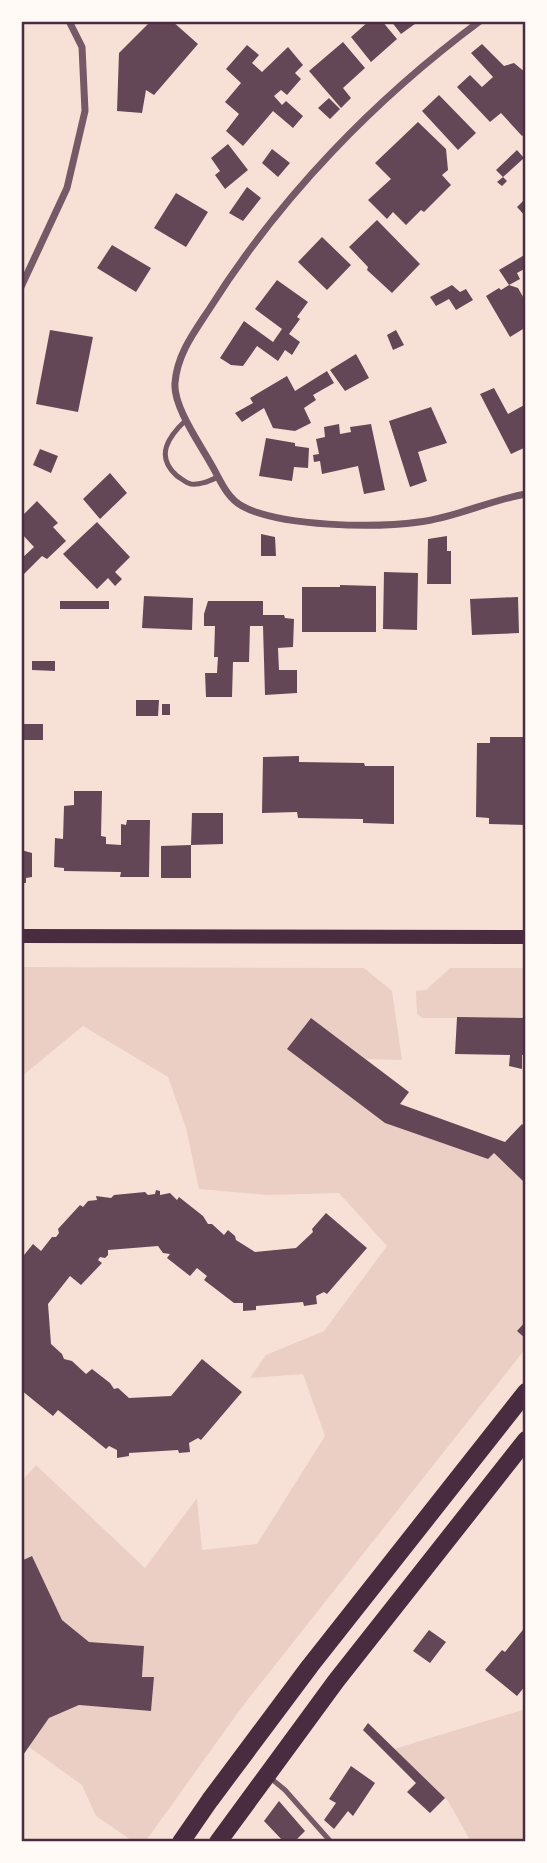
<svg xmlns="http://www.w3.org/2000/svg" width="547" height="1863" viewBox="0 0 547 1863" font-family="'Playfair Display',serif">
  <rect width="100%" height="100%" fill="#f7e1d7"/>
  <path fill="#ebcfc5" d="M21 967 364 968 392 991 402 1060 366 1059 311 1018 288 1049 385 1123 488 1159 494 1153 526 1184V1348L242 1707 145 1842H134L96 1816 82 1785 29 1747 49 1718 79 1705 151 1711 154 1677H142L144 1646 89 1642 62 1620 32 1556 21 1561V1482L36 1465 145 1568 197 1498 202 1550 257 1544 325 1436 303 1374 250 1378 266 1355 324 1331 387 1246 339 1193 267 1195 199 1189 186 1128 168 1077 83 1026 21 1077Z
    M450 968H526V1018H422L417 1014 416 991 426 990Z
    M526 1709V1842H471L448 1801 394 1749Z"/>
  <path fill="#644757" d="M151 21H172L198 44 154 95 146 90 142 113 117 111 119 53Z
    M369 21H382L397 39 371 62 351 37Z
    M391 21H419L401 34Z
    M343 42 365 68 343 88 351 98 341 108 309 71Z
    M482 44 504 66 514 63 526 73V133L522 136 501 113 490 122 457 87 470 75 482 87 493 77 471 53Z
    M247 45 259 55 252 63 262 72 288 47 303 65 295 73 301 79 287 95 281 90 274 96 282 105 286 101 303 116 293 128 273 111 243 146 226 131 239 114 225 102 241 83 226 69Z
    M439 95 476 133 458 150 422 111Z
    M329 98 340 109 330 119 318 108Z
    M418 122 446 149 448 170 442 175 451 185 424 212 421 210 406 225 393 212 387 219 368 200 391 179 375 163Z
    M228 144 248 170 225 189 215 175 220 171 211 158Z
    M272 149 290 163 278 177 262 163Z
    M517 150 524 158 503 177 507 181 502 186 497 182 503 177 496 170Z
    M247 187 261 198 243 221 229 213Z
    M176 193 208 212 186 247 154 228Z
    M526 198V217L517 207Z
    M377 220 420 264 392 293 367 270 368 267 349 247Z
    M322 237 351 265 327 290 298 262Z
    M112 245 151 268 136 292 97 268Z
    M526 254V268L517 273 520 279 509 285 499 270Z
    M277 280 308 302 297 317 300 319 289 334 300 342 292 355 285 350 278 361 257 346 243 366 231 365 220 358 244 321 273 342 282 329 255 309Z
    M452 285 460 292 466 289 473 300 456 310 449 299 436 306 430 297Z
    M509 285 518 288 526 302V333L523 329 510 337 486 296 499 288 501 290Z
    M50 330 93 337 78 412 36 404Z
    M396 330 404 345 393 350 387 335Z
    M356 354 369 378 345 391 330 370Z
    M327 371 334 383 313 395 316 400 304 408 311 423 295 431 273 428 264 408 242 422 235 413 253 403 250 398 287 376 295 391Z
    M494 388 508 414 526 404V447L511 454 480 394Z
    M431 407 447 443 418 452 427 481 410 487 389 421Z
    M339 424 340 434 351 432 350 427 371 424 385 490 364 494 358 466 322 474 320 461 314 462 313 455 319 454 316 439 325 437 324 427Z
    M266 438 295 443V446L309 448 308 468 294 467 292 481 259 476Z
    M40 449 58 456 51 473 33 465Z
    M110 473 127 493 100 519 83 499Z
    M37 501 58 523 53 527 66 541 47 559 42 556 21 577V559L34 547 21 533V517Z
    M97 522 130 557 115 572 122 579 115 586 108 578 97 589 63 554Z
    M261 534 275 537 276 556H261Z
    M447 536V551H451V584H427L428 539Z
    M384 572 418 573 417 630 383 629Z
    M340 585 376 586V632H302V587H340Z
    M144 596 193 598 192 630 142 628Z
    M518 597 519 633 472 635 470 599Z
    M60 601H109V609H60Z
    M208 601H263V615H284L285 618 294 619 293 647 278 648 279 670H297V693L265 695 263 626H250L249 662H233L232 697H206L205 673H217L218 657H214L215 626H204V614Z
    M32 661H55V671L32 670Z
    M136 700H159L158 716H136Z
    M162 704H170V715H162Z
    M21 724H43V740H21Z
    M490 737H526V825L489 824V818L476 817 477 743H490Z
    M299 756V762L364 763 365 766H394V824L363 823V819L298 818 297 812 262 813 263 757Z
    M74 791H102L101 836 106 837V844L121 845V824L126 825 127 820H150L149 877H120L121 872 64 871V868L54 867 55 838 63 839 64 806 74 805Z
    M21 796H24V836H21Z
    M192 813H223V844L191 845Z
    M191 845V878H161V846Z
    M21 850 32 853V877L26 878V883H21Z
    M457 1017 526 1018V1055H522V1069L509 1066 510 1055 455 1054Z
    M311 1018 409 1092 400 1104 505 1142 522 1124 526 1128V1184L494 1153 488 1159 385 1123 287 1049Z
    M156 1190 160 1191V1195L170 1193 177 1200 179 1197 203 1216 208 1224H212L224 1235 228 1230 235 1236 236 1240 255 1252 296 1248 313 1232 312 1229 326 1213 367 1248 327 1294 324 1292 316 1296 317 1304 304 1306 303 1302 256 1306V1310L243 1311V1303H234L204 1280 207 1276 197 1268 190 1276 167 1258 170 1254 163 1253 158 1246 108 1250V1255L105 1258 100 1257 98 1260 102 1263 81 1285 70 1276 48 1304 51 1344 62 1354 64 1359 72 1361 86 1374 92 1369 110 1383 114 1389 118 1388 129 1398 171 1396 202 1359 242 1392 201 1440 198 1438 189 1443 190 1452 179 1453 178 1450 129 1453V1456L117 1458V1450L109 1446 106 1449 58 1410 53 1416 21 1390V1252L24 1255 33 1244 41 1251 52 1237H56L59 1233 58 1229 80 1205 83 1207 88 1201 97 1200 96 1196 111 1198 114 1195 145 1192 148 1195 155 1194Z
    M526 1321V1339L517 1331Z
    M32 1556 62 1620 89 1642 144 1646 142 1677H154L151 1711 79 1705 49 1718 21 1758V1561Z
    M526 1626V1685L517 1696 485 1670 502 1650 505 1652Z
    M429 1630 446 1642 430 1663 413 1651Z
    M368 1723 445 1798 430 1813 407 1792 416 1783 363 1730Z
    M351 1766 375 1783 353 1816 348 1811 334 1829 324 1820 336 1803 329 1799Z
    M279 1801 305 1831 294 1842H284L264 1821Z"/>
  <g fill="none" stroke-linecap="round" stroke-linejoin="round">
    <path stroke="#755966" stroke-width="5" d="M186 420C169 436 154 456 177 476 182 479 186 483 191 484 201 485 209 481 218 477
      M268 1776 285 1790 331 1842"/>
    <path stroke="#755966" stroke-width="7" d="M480 21C375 99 280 197 210 308 195 331 177 354 175 383 173 406 200 444 211 464 220 479 226 497 242 506 280 527 376 528 419 522 455 518 490 500 526 494
      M21 287 67 188 85 111 82 47 69 21"/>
    <path stroke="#4a2c40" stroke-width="14" d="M21 936 526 937"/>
    <path stroke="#4a2c40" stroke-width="18" d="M181 1842 210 1800 310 1666 526 1392
      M218 1842 336 1681 526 1440"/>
  </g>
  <rect width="547" height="1863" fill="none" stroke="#fffaf5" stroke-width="46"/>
  <rect x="23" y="23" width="501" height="1817" fill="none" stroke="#4a2c40" stroke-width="2.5"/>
</svg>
